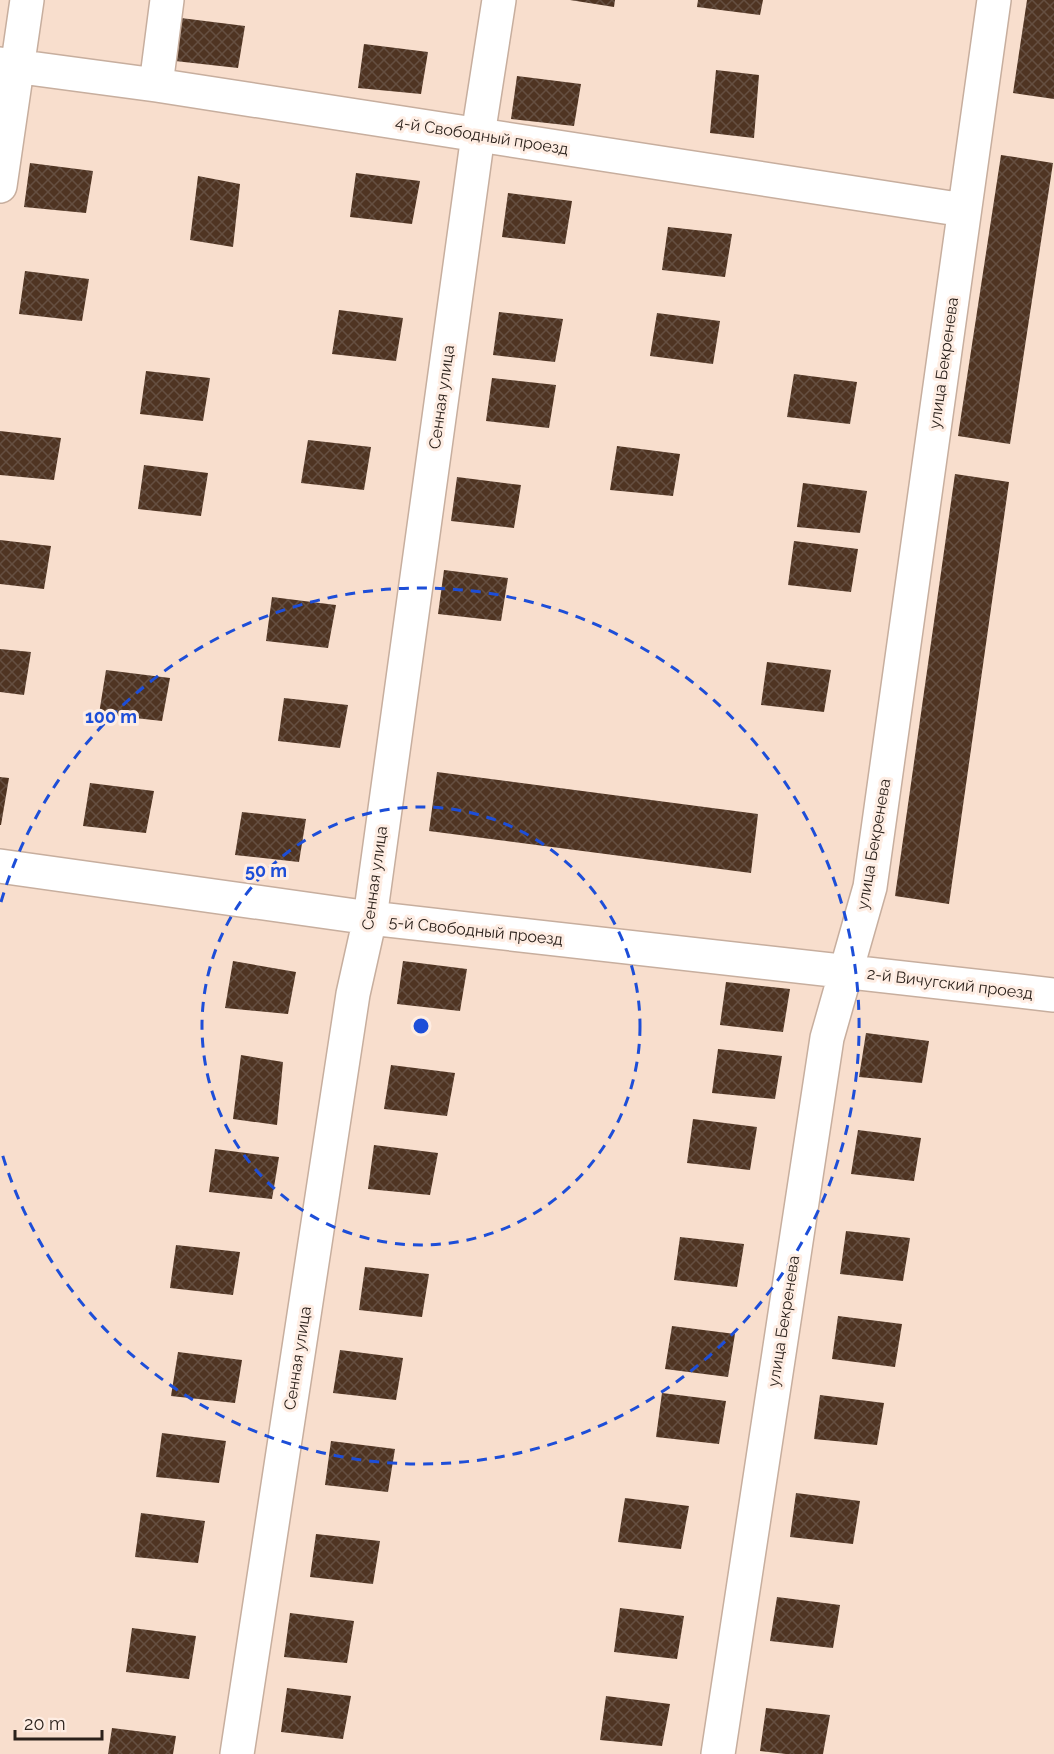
<svg xmlns="http://www.w3.org/2000/svg" width="1054" height="1754" viewBox="0 0 1054 1754" font-family="Raleway,sans-serif">
  <defs>
    <pattern id="building-cross-hatch" width="8" height="8" patternUnits="userSpaceOnUse" patternTransform="scale(1.5)"><rect width="8" height="8" fill="#4f3422"/><path d="M0 0l8 8M0 8l8-8" fill="none" stroke="#654f41"/></pattern>
  </defs>
  <rect width="100%" height="100%" fill="#f8decd"/>
  <path fill="url(#building-cross-hatch)" d="M570 0H615L614 7Z
    M698 0H763L760 15 697 7Z
    M1027 0H1054V99L1013 93Z
    M181 18 245 26 238 68 175 61Z
    M364 44 428 52 421 94 358 88Z
    M716 70 759 75 754 138 710 133Z
    M517 76 581 84 574 126 511 119Z
    M1001 155 1053 163 1010 444 958 436Z
    M30 163 93 171 86 213 24 207Z
    M356 173 420 181 412 224 350 217Z
    M198 176 240 184 233 247 190 240Z
    M508 193 572 201 565 244 502 237Z
    M668 227 732 234 725 277 662 270Z
    M25 271 89 279 82 321 19 314Z
    M339 310 403 318 396 361 332 354Z
    M499 312 563 319 555 362 493 355Z
    M657 313 720 321 713 364 650 356Z
    M146 371 210 378 203 421 140 414Z
    M794 374 857 382 850 424 787 417Z
    M492 378 556 385 549 428 486 421Z
    M0 431 61 438 54 480 0 475Z
    M308 440 371 447 364 490 301 483Z
    M617 446 680 454 673 496 610 490Z
    M144 465 208 473 201 516 138 509Z
    M955 474 1009 482 949 904 895 896Z
    M457 477 521 485 514 528 451 521Z
    M803 483 867 491 860 533 797 527Z
    M0 540 51 546 44 589 0 584Z
    M794 541 858 549 851 592 788 585Z
    M444 570 508 578 501 621 438 614Z
    M272 597 336 605 328 648 266 641Z
    M0 649 31 652 24 695 0 692Z
    M767 662 831 670 824 712 761 705Z
    M106 670 170 678 162 721 99 714Z
    M284 698 348 705 340 748 278 741Z
    M437 772 758 814 751 873 429 831Z
    M0 777 9 778 1 825H0Z
    M90 783 154 791 146 833 83 826Z
    M242 812 306 819 299 862 235 855Z
    M233 961 296 972 288 1014 225 1008Z
    M403 961 467 969 460 1011 397 1004Z
    M726 982 790 989 783 1032 720 1025Z
    M866 1033 929 1041 922 1083 859 1077Z
    M718 1049 782 1056 775 1099 712 1093Z
    M241 1055 283 1062 277 1125 233 1119Z
    M391 1065 455 1073 447 1116 384 1109Z
    M693 1119 757 1127 750 1170 687 1163Z
    M858 1130 921 1138 914 1181 851 1174Z
    M374 1145 438 1153 430 1195 368 1189Z
    M215 1149 279 1157 272 1199 209 1192Z
    M846 1231 910 1238 903 1281 840 1274Z
    M680 1237 744 1244 737 1287 674 1280Z
    M176 1245 240 1252 233 1295 170 1288Z
    M365 1267 429 1274 422 1317 359 1310Z
    M838 1316 902 1324 895 1367 832 1359Z
    M672 1326 735 1334 728 1377 665 1369Z
    M340 1350 403 1358 396 1400 333 1393Z
    M178 1352 242 1360 235 1403 171 1396Z
    M662 1393 726 1401 719 1444 656 1437Z
    M820 1395 884 1403 877 1445 814 1439Z
    M162 1433 226 1441 219 1483 156 1477Z
    M331 1441 395 1449 388 1492 325 1485Z
    M796 1493 860 1501 853 1544 790 1537Z
    M625 1498 689 1506 681 1549 618 1542Z
    M141 1513 205 1521 198 1563 135 1557Z
    M316 1534 380 1541 373 1584 310 1577Z
    M777 1597 840 1605 833 1648 770 1641Z
    M620 1608 684 1616 677 1659 614 1652Z
    M290 1613 354 1621 347 1663 284 1657Z
    M132 1628 196 1636 189 1679 126 1672Z
    M287 1688 351 1696 343 1739 281 1732Z
    M606 1696 670 1704 662 1746 600 1740Z
    M766 1708 830 1715 823 1754H786L760 1751Z
    M112 1728 176 1736 173 1754H108Z"/>
  <g fill="none" stroke-linecap="round" stroke-linejoin="round">
    <g stroke="#c7ae9e" stroke-width="36">
      <path id="street" d="M0 64 156 85 964 210
        M156 85 167 0
        M0 186 27 0
        M0 866 370 918 1054 995
        M237 1754 353 994 370 918 478 135 499 0
        M718 1754 827 1038 870 887 994 0"/>
    </g>
    <use href="#street" stroke="#fff" stroke-width="33"/>
  </g>
  <g fill="none" stroke="#1d4ed8" stroke-width="3" stroke-dasharray="10 8">
    <circle cx="421" cy="1026" r="219"/>
    <path d="M1 902A438 438 0 1 1 1 1150"/>
  </g>
  <g text-anchor="middle" stroke-width="6" stroke-linejoin="round" paint-order="stroke">
    <g font-size="16" fill="#2b211b" stroke="#feede3">
      <text transform="translate(482 135) rotate(9)" y="6">4-й Свободный проезд</text>
      <text transform="translate(943 363) rotate(-82)" y="6">улица Бекренева</text>
      <text transform="translate(441 397) rotate(-82)" y="6">Сенная улица</text>
      <text transform="translate(873 844) rotate(-80)" y="6">улица Бекренева</text>
      <text transform="translate(374 878) rotate(-82)" y="6">Сенная улица</text>
      <text transform="translate(476 930) rotate(6)" y="6">5-й Свободный проезд</text>
      <text transform="translate(950 983) rotate(7)" y="6">2-й Вичугский проезд</text>
      <text transform="translate(783 1321) rotate(-81)" y="6">улица Бекренева</text>
      <text transform="translate(297 1358) rotate(-81)" y="6">Сенная улица</text>
    </g>
  </g>
  <circle cx="421" cy="1026" r="9" fill="#1d4ed8" stroke="#feede3" stroke-width="3"/>
  <g font-size="18" text-anchor="middle" font-weight="bold" fill="#1d4ed8" stroke="#feede3" stroke-width="6" stroke-linejoin="round" paint-order="stroke">
    <text x="111" y="723">100 m</text>
    <text x="266" y="877">50 m</text>
  </g>
  <path d="M15 1730v9h87v-9" fill="none" stroke="#2b211b" stroke-width="3"/>
  <text x="24" y="1730" font-size="18" fill="#2b211b" stroke="#feede3" stroke-width="4.5" paint-order="stroke">20 m</text>
</svg>
